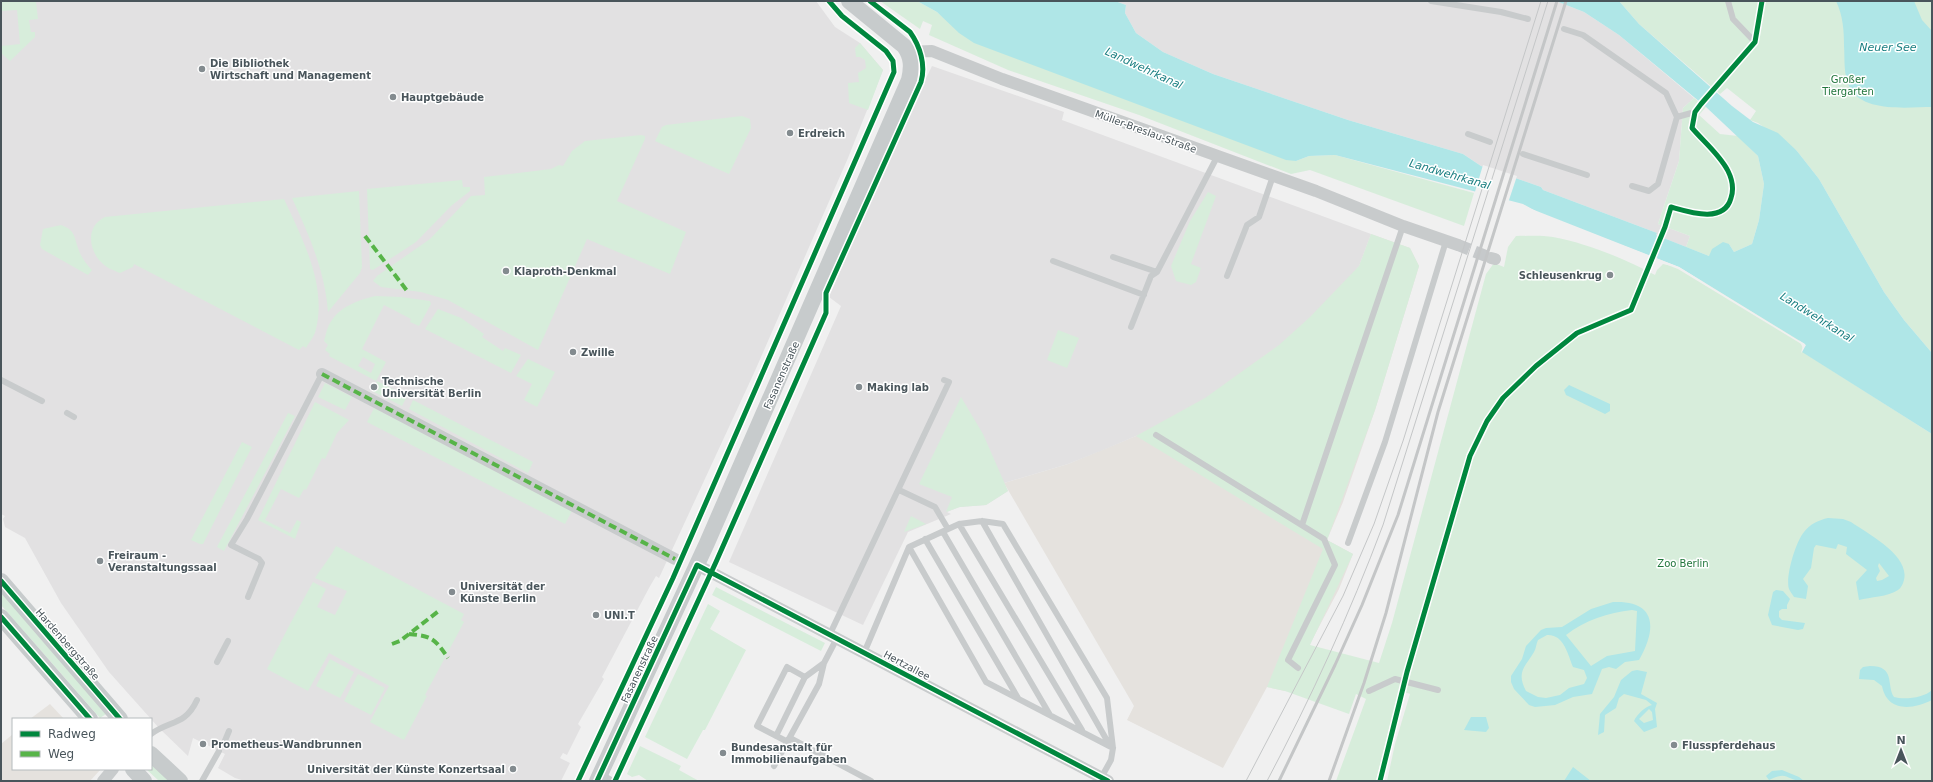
<svg xmlns="http://www.w3.org/2000/svg" width="1933" height="782" viewBox="0 0 1933 782" font-family="'DejaVu Sans',sans-serif">
  <rect width="100%" height="100%" fill="#f0f0f0"/>
  <path fill="#e5e2de" d="M1371 234 1410 248 1419 266 1375 410 1343 502 1327 540 1353 554 1339 589 1285 691 1267 687 1223 768 1127 720 1134 706 1004 483 1068 464 1136 436 1359 266Z
    M50 704 64 719H30Z
    M13 734V769H101L90 781H1V744Z"/>
  <path fill="#e2e1e2" d="M1 1H816L835 27 860 43 883 70 848 158 754 373 659 578 656 576 649 588 602 677 604 679 578 724 581 727 567 755 563 753 560 758 570 763 561 781H245L235 778 218 768 225 754 193 738 188 756 159 728 109 672 61 603 25 538 5 527 3 519 5 516 1 514Z
    M1115 1H1556L1584 12 1619 35 1694 98 1683 108 1679 161 1658 224 1690 236 1686 247 1656 235 1657 233 1543 190 1541 187 1481 166 1463 154 1348 120 1213 74 1163 52 1136 33 1125 13 1126 5Z
    M932 66 1064 112 1062 120 1371 234 1359 266 1310 317 1279 345 1205 398 1136 436 1103 450 1068 464 1004 483 1008 491 986 505 959 507 947 512 951 514 908 532 863 625 729 562 841 306 829 297 898 136Z"/>
  <path fill="#d7eddb" fill-rule="evenodd" d="M1 1 36 2 38 19 29 20 31 32H35V37L10 61 1 53V46L20 44 17 10 1 11Z
    M880 1H917L937 12 944 18 1296 161 1309 156 1335 155 1474 193 1464 226 1310 170 1291 174 1139 115 1008 70 929 35 932 25 923 21 920 29Z
    M1619 1H1932V353L1904 320 1884 292 1819 179 1797 151 1758 123 1750 120 1756 111 1727 88 1720 94 1639 24Z
    M860 43 883 70 868 110 849 103 848 83 859 82 858 73 866 68 865 60 860 57H856L855 48Z
    M1694 98 1706 107 1699 115 1720 134 1738 136 1758 156 1764 184 1759 220 1752 244 1734 252 1729 244 1709 256 1686 247 1690 236 1658 224 1679 161 1683 108Z
    M742 116 750 119 751 128 729 174 655 141 662 127 666 125Z
    M641 135 645 136V139L617 201 686 232 670 274 587 239 538 350 448 300 421 292 381 287 373 281 377 276 430 239 471 196 485 195 484 177 551 169 559 165 563 166 572 151 585 141Z
    M462 180 463 187H470V191L451 206 416 242 373 270 370 269 367 189Z
    M359 191 362 267 360 273 328 312C325 271 309 235 292 198Z
    M1208 192 1216 196 1191 264 1201 268 1196 282 1191 285 1176 281 1171 266 1190 221Z
    M284 199C302 238 327 285 316 329 315 336 309 342 306 348L303 346 299 350 134 264 133 267 120 273C113 270 106 268 101 262 88 249 86 226 105 217Z
    M61 225C75 230 74 236 78 248 81 257 86 264 92 270L88 275 42 249 40 245 43 229Z
    M1371 234 1410 248 1419 266 1375 410 1327 540 1353 554 1310 645 1379 663 1392 623 1486 274 1494 263 1504 267 1508 247 1516 236C1528 236 1541 235 1553 237 1586 243 1626 259 1655 275L1657 270 1663 264 1677 267 1796 334 1806 354 1932 434V781H1387L1395 744 1410 694 1399 690 1376 781H1336L1366 699 1356 694 1349 714 1285 691 1267 687 1323 549 1136 436 1205 398 1279 345 1310 317 1359 266Z
    M376 296 401 297 430 301 431 304 419 326 410 322 411 319 384 305 362 349 386 362 376 381 329 356 330 354 325 350 328 345 324 341C326 335 327 326 332 320 341 306 361 299 376 296ZM363 357 375 364 371 373 358 366Z
    M438 309 461 318 484 334 482 337 503 351 505 348 521 355 511 373 425 329Z
    M1058 330 1079 338 1067 368 1047 360Z
    M528 359 555 372 537 407 524 400 532 384 516 376Z
    M377 381 407 396 402 406 372 391Z
    M325 383 352 397 345 410 318 397Z
    M961 397 983 434 1008 491 986 505 960 507 946 512 952 497 919 484Z
    M413 400 533 462 528 473 409 409Z
    M315 402 349 420 337 433 325 459 322 458 306 490 304 489 299 498 281 489 265 520 290 533 297 520 301 522 295 539 258 520Z
    M374 408 572 511 565 524 367 422Z
    M288 413 295 416 224 551 217 547Z
    M242 442 252 447 203 544H200L191 540Z
    M911 516 926 524 904 532Z
    M336 546 464 614 461 620 464 622 425 695 427 696 404 740 370 722 389 686 329 653 308 691 267 669 290 624 313 582 326 589 317 607 335 615 347 591 315 578C322 567 331 557 336 546Z
    M716 587 825 643 821 651 712 595Z
    M1 592 106 714 100 718 1 605Z
    M708 604 720 611 710 629 746 650 705 730H703L687 759 645 737Z
    M330 659 354 672 340 698 316 686Z
    M358 674 385 688 371 715 344 701Z
    M640 746 681 766 679 770 699 781H648L639 775 632 777 627 774Z
    M151 763 169 781H159L146 769H151Z"/>
  <path fill="#afe6e7" fill-rule="evenodd" d="M917 1H1115L1126 5 1125 13 1136 33 1163 52 1213 74 1348 120 1463 154 1481 166 1541 187 1543 190 1657 233 1656 235 1709 256 1712 249 1723 242 1729 244 1734 252 1752 244 1759 220 1764 184 1758 156 1706 107 1619 35 1584 12 1556 1H1619L1639 24 1732 106 1753 122 1778 133 1797 151 1819 179 1884 292 1904 320 1932 353V434L1802 352 1805 344 1679 267 1541 214 1523 204 1335 155 1309 156 1296 161 1286 160 974 43 959 33 937 12Z
    M1836 1H1914L1922 20 1932 31V107C1908 107 1864 113 1850 88 1843 76 1845 58 1844 46 1844 30 1843 16 1836 1Z
    M1569 385 1610 404V411L1605 414 1566 395 1564 390Z
    M1828 518 1843 519 1851 522C1868 534 1910 555 1904 580 1903 584 1901 588 1898 590 1888 597 1870 597 1859 600L1856 582 1867 570 1846 554 1847 547 1838 544 1836 549 1816 545 1814 548 1811 568 1803 579 1808 586 1806 599 1794 597C1792 594 1790 591 1789 589 1785 577 1796 541 1804 532 1810 524 1819 520 1828 518ZM1879 563 1889 576 1882 580 1877 581 1876 578 1880 571 1878 566Z
    M1776 590 1783 591 1790 599 1787 605V609H1782L1779 611V617L1782 620 1805 623 1803 629 1798 630 1772 625 1768 615 1773 592Z
    M1613 602C1657 600 1657 629 1639 660L1625 662 1616 669 1609 667 1602 669 1592 694 1573 697 1555 705 1535 707 1529 705 1514 689 1511 682V676L1522 659 1526 646 1541 630 1546 628 1562 627 1591 609ZM1632 610 1637 611 1635 651 1607 656 1591 666 1566 635C1585 620 1608 613 1632 610ZM1547 635C1564 634 1568 655 1573 667L1584 670 1587 678 1584 684 1569 688 1560 695 1546 698 1538 697 1526 691C1516 672 1525 667 1534 652 1536 649 1536 644 1538 640Z
    M1870 666C1896 666 1886 685 1894 697 1904 700 1924 698 1932 690V700C1912 710 1887 712 1882 686L1874 680 1859 679 1860 670 1863 667Z
    M1637 670 1647 672 1641 694 1657 703 1655 709 1657 727 1644 732 1634 721C1637 714 1646 706 1652 705L1646 700 1624 694 1619 698 1616 708 1605 715 1604 732 1598 735 1600 714 1614 697 1621 680 1632 671ZM1649 709 1652 712 1653 720 1644 723 1639 719Z
    M1471 717H1486L1489 728 1486 732 1464 730Z
    M1573 767 1591 781H1564Z
    M1782 770 1799 777 1804 781C1785 781 1789 770 1769 780L1766 776 1772 771Z"/>
  <path fill="#f0f0f0" d="M1483 165 1517 176 1508 203 1474 195Z
    M1514 202 1679 267 1806 345 1802 352 1801 353 1803 345 1678 269 1540 216 1532 211 1513 204Z"/>
  <g fill="none" stroke-linecap="round" stroke-linejoin="round">
    <path stroke="#c6c9cb" stroke-width="12" stroke-dasharray="12 6" stroke-linecap="butt" d="M1458 245 1491 258"/>
    <path stroke="#c8cbcc" stroke-width="6" d="M1431 1 1501 12 1528 19
      M1564 29 1583 35 1666 93 1677 117
      M1468 134 1490 142
      M1523 154 1587 175
      M1632 186 1649 191 1658 184 1677 117 1695 112 1755 42 1733 19 1728 1
      M1113 257 1157 272
      M1053 261 1144 295
      M1227 276 1247 225 1259 217 1273 176
      M1131 327 1151 276 1157 272 1217 157
      M1 380 42 401
      M67 413 74 417
      M1156 435 1324 539 1335 565 1288 660 1298 668
      M899 490 935 507 948 529
      M982 521 1109 744
      M959 524 1082 730
      M1302 525 1403 226
      M943 532 1050 715
      M925 539 1018 698
      M1348 543 1385 442 1446 241
      M909 547 986 682 1113 748
      M248 597 262 563 259 559 231 545 247 519 322 374
      M830 634 949 382 944 380
      M864 653 909 547 959 524 982 521 1003 524 1107 698 1113 748 1111 760 1101 778
      M217 662 228 641
      M1369 691 1395 679 1438 690
      M151 734C170 720 185 726 197 700
      M776 736 805 677
      M790 738 871 781
      M788 742 757 726 787 667 805 677 824 663
      M224 743 229 731
      M774 766 819 684 824 663 837 638
      M601 774 613 781
      M202 781 219 751"/>
    <path stroke="#c8cbcc" stroke-width="12" d="M908 52 932 51 1002 79 1316 191 1403 226 1458 245
      M1491 258 1495 259
      M322 374 675 559
      M697 565 1108 781
      M103 781 113 769"/>
    <path stroke="#c7cbcc" stroke-width="16" d="M1 581 120 719
      M1 617 90 719
      M151 754 180 781
      M133 769 144 781
      M597 781 707 543 909 80C912 67 912 57 904 46L849 1"/>
    <path stroke="#c4c6c7" stroke-width="1" d="M1246 781 1343 596 1374 524 1403 441 1541 1
      M1267 781C1311 698 1350 613 1383 525L1548 1"/>
    <path stroke="#c4c6c7" stroke-width="3" d="M1279 781 1335 665 1362 605 1398 515 1557 1
      M1329 781 1364 683 1386 613 1438 412 1566 1"/>
    <path stroke="#57b448" stroke-width="4" stroke-dasharray="8 4" stroke-linecap="butt" d="M365 236 408 292
      M322 374 675 559
      M409 634C432 636 435 639 448 658
      M392 644 400 641 440 610"/>
    <g stroke="#fff" stroke-width="8">
      <path id="cycleway" d="M1 581 120 719
        M1 617 90 719
        M578 781 673 578 894 72 893 61 886 51 842 16 829 1
        M597 781 697 565 1108 781
        M615 781 716 562 826 313V293L921 82C926 65 920 46 910 32L870 1
        M1380 781 1407 672 1470 456 1487 421 1503 398 1536 366 1577 333 1631 310 1665 227 1671 207C1689 212 1724 224 1731 198 1734 189 1732 179 1728 171 1720 155 1704 142 1692 128L1695 112 1701 104 1755 42 1762 1"/>
    </g>
    <use href="#cycleway" stroke="#00873e" stroke-width="5"/>
  </g>
  <g fill="#838b8f" stroke="#fff" stroke-width="1.5">
    <circle cx="202" cy="69" r="4"/>
    <circle cx="393" cy="97" r="4"/>
    <circle cx="790" cy="133" r="4"/>
    <circle cx="506" cy="271" r="4"/>
    <circle cx="1610" cy="275" r="4"/>
    <circle cx="573" cy="352" r="4"/>
    <circle cx="374" cy="387" r="4"/>
    <circle cx="859" cy="387" r="4"/>
    <circle cx="100" cy="561" r="4"/>
    <circle cx="452" cy="592" r="4"/>
    <circle cx="596" cy="615" r="4"/>
    <circle cx="203" cy="744" r="4"/>
    <circle cx="1674" cy="745" r="4"/>
    <circle cx="723" cy="753" r="4"/>
    <circle cx="513" cy="769" r="4"/>
  </g>
  <g text-anchor="middle" stroke-width="3" stroke-linejoin="round" paint-order="stroke">
    <g font-size="10" font-weight="bold" fill="#49555b" stroke="#fff" text-anchor="start">
      <text x="210" y="67">Die Bibliothek<tspan x="210" dy="12">Wirtschaft und Management</tspan></text>
      <text x="401" y="101">Hauptgebäude</text>
      <text x="798" y="137">Erdreich</text>
      <text x="514" y="275">Klaproth-Denkmal</text>
      <text x="1602" y="279" text-anchor="end">Schleusenkrug</text>
      <text x="581" y="356">Zwille</text>
      <text x="382" y="385">Technische<tspan x="382" dy="12">Universität Berlin</tspan></text>
      <text x="867" y="391">Making lab</text>
      <text x="108" y="559">Freiraum -<tspan x="108" dy="12">Veranstaltungssaal</tspan></text>
      <text x="460" y="590">Universität der<tspan x="460" dy="12">Künste Berlin</tspan></text>
      <text x="604" y="619">UNI.T</text>
      <text x="211" y="748">Prometheus-Wandbrunnen</text>
      <text x="1682" y="749">Flusspferdehaus</text>
      <text x="731" y="751">Bundesanstalt für<tspan x="731" dy="12">Immobilienaufgaben</tspan></text>
      <text x="505" y="773" text-anchor="end">Universität der Künste Konzertsaal</text>
    </g>
    <g font-size="10" fill="#20753b" stroke="#fff">
      <text x="1848" y="83">Großer<tspan x="1848" dy="12">Tiergarten</tspan></text>
      <text x="1683" y="567">Zoo Berlin</text>
    </g>
    <g font-size="10" fill="#49555b" stroke="#fff">
      <text transform="translate(1146 131) rotate(20)" y="4">Müller-Breslau-Straße</text>
      <text transform="translate(781 375) rotate(-66)" y="4">Fasanenstraße</text>
      <text transform="translate(68 644) rotate(49)" y="4">Hardenbergstraße</text>
      <text transform="translate(907 665) rotate(28)" y="4">Hertzallee</text>
      <text transform="translate(639 669) rotate(-65)" y="4">Fasanenstraße</text>
    </g>
    <g font-size="11" font-style="italic" fill="#187e80" stroke="#fff">
      <text x="1888" y="51">Neuer See</text>
      <text transform="translate(1144 68) rotate(25)" y="4">Landwehrkanal</text>
      <text transform="translate(1450 174) rotate(16)" y="4">Landwehrkanal</text>
      <text transform="translate(1817 317) rotate(32)" y="4">Landwehrkanal</text>
    </g>
  </g>
  <rect width="1933" height="782" fill="none" stroke="#49555b" stroke-width="4"/>
  <rect x="12" y="718" width="140" height="52" fill="#ffffff" stroke="#b6bbbd"/>
  <rect x="20" y="731" width="20" height="6" fill="#00873e" stroke="#b6bbbd"/>
  <text x="48" y="738" font-size="12" fill="#49555b">Radweg</text>
  <rect x="20" y="751" width="20" height="6" fill="#57b448" stroke="#b6bbbd"/>
  <text x="48" y="758" font-size="12" fill="#49555b">Weg</text>
  <g transform="translate(1901 750)" stroke="#ffffff" stroke-width="3" paint-order="stroke">
  <path d="M0-3L7 15L0 10L-7 15Z" fill="#49555b"/>
  <text y="-6" font-size="11" font-weight="bold" text-anchor="middle" fill="#49555b">N</text>
  </g>
</svg>
